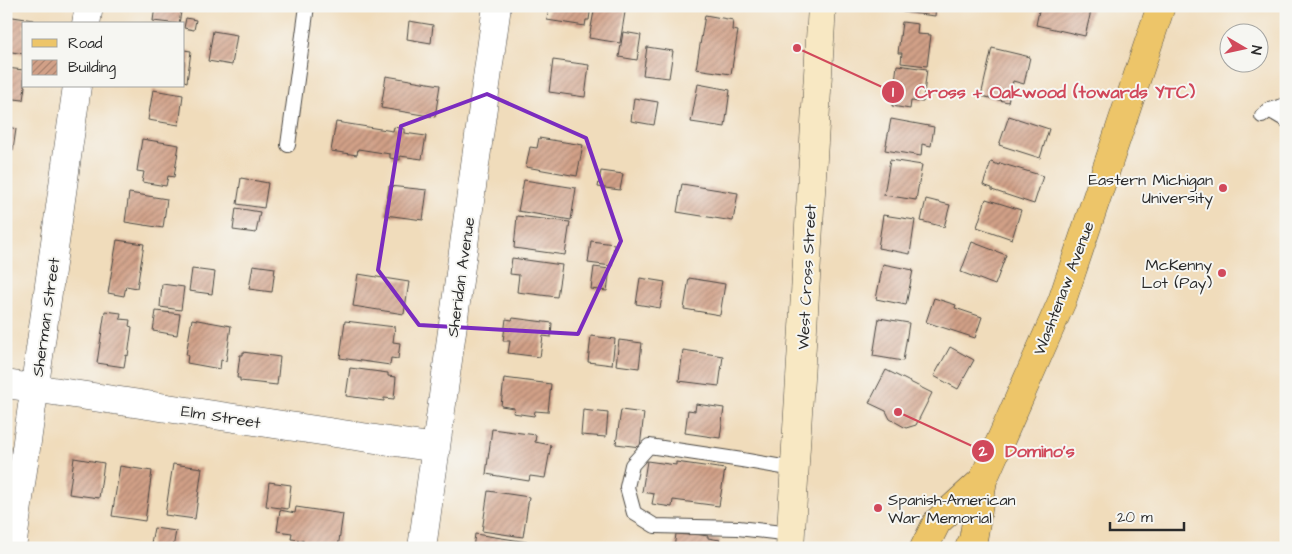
<svg xmlns="http://www.w3.org/2000/svg" width="1292" height="554" viewBox="0 0 1292 554" font-family="'Architects Daughter',sans-serif">
  <defs>
    <pattern id="building-hatch" width="6" height="6" patternUnits="userSpaceOnUse" patternTransform="scale(1.25)"><rect width="6" height="6" fill="#d1a087"/><path d="M-1 1l2-2M0 6l6-6M5 7l2-2" fill="none" stroke="#aa836f"/></pattern>
  </defs>
  <rect width="100%" height="100%" fill="#f6f6f2"/>
  <filter id="ink" filterUnits="userSpaceOnUse"><feTurbulence type="fractalNoise" baseFrequency=".02" numOctaves="2"/><feDisplacementMap in="SourceGraphic" scale="10" xChannelSelector="R" yChannelSelector="G"/><feConvolveMatrix kernelMatrix="1 2 1 2 8 2 1 2 1" color-interpolation-filters="sRGB"/></filter>
  <filter id="wash" filterUnits="userSpaceOnUse"><feTurbulence type="fractalNoise" baseFrequency=".0096" numOctaves="4" result="noise"/><feDisplacementMap in="SourceGraphic" scale="20" xChannelSelector="R" yChannelSelector="G"/><feGaussianBlur stdDeviation="1.12" result="paint"/><feColorMatrix in="noise" values="0 0 0 0 0 0 0 0 0 0 0 0 0 0 0 0 0 1.4 0 .05"/><feComposite in="paint" operator="in"/></filter>
  <g filter="url(#wash)">
    <rect width="100%" height="100%" fill="#f0dcbb"/>
    <g id="blocks">
      <path fill="url(#building-hatch)" d="M155 6H182L179 24 153 21Z
        M549 6H591L589 20H586L585 26 547 20Z
        M595 6H626L620 43 589 38Z
        M904 6H936L935 16 903 12Z
        M1040 6 1092 7 1085 36 1036 25Z
        M705 15 733 20 732 30 738 31 731 74 696 69Z
        M6 16 33 20V24H24V54L6 51Z
        M186 18 196 20 194 30 184 28Z
        M409 21 433 25 431 43 407 39Z
        M902 22 918 24 917 34 931 35 927 66 901 63 902 53H898Z
        M213 31 237 35 232 65 208 61Z
        M623 32 641 35 637 60 619 57Z
        M647 47 673 51 669 78 643 75Z
        M992 48 1030 57 1024 84 1013 81 1008 102 981 96Z
        M184 50 191 51 187 82 184 81Z
        M553 60 589 65 585 97 549 92Z
        M897 65 927 69 923 102 911 101 910 109 892 106Z
        M6 68 24 70V86H25L23 100 6 98Z
        M386 76 440 85 435 117 381 108Z
        M698 84 730 90 725 127 691 122Z
        M153 90 183 95 179 125 148 120Z
        M634 98 658 102 654 125 631 121Z
        M6 115H10L9 127 16 129 13 150 6 149Z
        M1009 116 1049 129 1040 158 999 145Z
        M891 119 934 127 931 146 922 144 921 156 885 150Z
        M336 122 393 131 394 127 404 129V133L426 136 422 159 400 156V160L390 158V154L358 149 357 155 331 151Z
        M539 138 583 145 577 176 526 167 530 147 537 148Z
        M142 139 179 145 174 177 168 176 166 186 142 182 144 172 137 171Z
        M890 160 922 165 916 200 884 195Z
        M991 162 999 165 1000 163 1043 176 1034 204 992 190V188L983 185Z
        M601 171 623 174 620 190 598 187Z
        M241 178 268 183 264 208 237 204Z
        M524 180 576 188 571 220 518 211Z
        M682 184 738 193 733 221 677 212Z
        M389 186 427 190 423 220 385 215Z
        M129 193 167 199 163 228 125 222Z
        M926 199 950 205 944 227 921 221Z
        M986 199 1021 210 1012 239 977 227Z
        M236 208 260 212 256 233 233 230Z
        M883 215 915 220 910 254 878 248Z
        M517 216 570 222 565 255 514 248Z
        M117 240 144 244 137 288 126 286 124 296 108 293Z
        M591 241 614 244 612 266 588 263Z
        M972 242 1006 255 995 285 961 272Z
        M512 258 562 265 557 297 517 292 519 275 510 274Z
        M883 264 913 270 906 305 876 299Z
        M253 265 275 268 272 292 249 289Z
        M594 267 610 269 607 291 591 289Z
        M192 269 215 272 212 294 189 291Z
        M358 274 409 282 404 314 353 306Z
        M640 278 665 282 660 308 636 304Z
        M689 278 725 284 720 315 684 309Z
        M162 284 184 287 181 310 160 307Z
        M934 298 956 305 955 308 982 317 975 338 926 322Z
        M105 311 121 313 120 319 130 320 129 326 132 327 128 356 126 355 124 367 97 363Z
        M156 311 180 314 177 335 153 331Z
        M513 318 552 323 551 337 543 336 540 357 508 353 510 341H503L506 319 512 320Z
        M879 318 909 323 903 361 873 356Z
        M192 319 231 326 226 361 221 360 220 369 187 363 188 355H186Z
        M345 321 395 327 393 342 400 343 398 359 391 358 390 365 340 358Z
        M591 336 615 339 612 365 588 362Z
        M619 340 642 343 639 368 616 365Z
        M950 347 974 360 958 389 934 376Z
        M683 350 723 356 719 386 679 381Z
        M243 352 280 357 277 385 240 381V378H237L240 355H243Z
        M350 368 388 373V376L396 377 394 399 384 398V401L346 396Z
        M886 370 932 393 916 425 906 428 890 419 886 411 869 403Z
        M504 378 551 384 548 412 535 411 534 416 513 413 514 408 501 406Z
        M696 404 724 408 720 438 685 433 688 410 695 411Z
        M583 410 608 413 606 437 581 435Z
        M621 410 644 413 640 447 616 444Z
        M492 429 536 435 535 442 551 445 545 478 530 476 529 481 486 474Z
        M74 458 104 463 99 498 69 494Z
        M647 461 676 465V462L725 469 719 506 673 500 672 507 652 504 654 494 642 492Z
        M173 464 202 468 195 519 165 515Z
        M120 466 152 471 145 521 112 516Z
        M269 482 291 485 288 509 266 506Z
        M488 491 529 497 523 537 482 531Z
        M296 507 343 514 338 548 302 546 303 540 291 539 292 533 277 531 280 510 295 513Z
        M154 528 176 531 173 548H150Z
        M688 533 708 536V538L720 540 719 548H674L676 534 688 535Z
        M475 534 528 542 527 548H473Z"/>
    </g>
  </g>
  <g filter="url(#ink)">
    <use href="#blocks" fill-opacity="0" stroke="#494641" stroke-width="1"/>
    <g fill="none" stroke-linecap="round" stroke-linejoin="round">
      <g stroke="#494641" stroke-width="16">
        <path id="service" d="M1269 110 1286 120
          M1262 116 1269 110 1286 105
          M288 145 307 6
          M791 534 738 528 655 526 634 513 627 487 632 465 649 446 742 460 794 469"/>
      </g>
      <g stroke="#494641" stroke-width="29">
        <path id="minor" d="M86 24 89 6
          M6 384 436 448
          M12 548 77 86
          M422 548 497 6"/>
      </g>
      <g stroke="#494641" stroke-width="29">
        <path id="secondary" d="M790 548 822 6"/>
      </g>
      <g stroke="#494641" stroke-width="29">
        <path id="primary" d="M924 548 937 522 983 480
          M969 548 973 540 983 480 1062 301 1161 6"/>
      </g>
      <use href="#service" stroke="#fff" stroke-width="14"/>
      <use href="#minor" stroke="#fff" stroke-width="28"/>
      <use href="#secondary" stroke="#f8e8c3" stroke-width="28"/>
      <use href="#primary" stroke="#edc569" stroke-width="28"/>
    </g>
  </g>
  <path fill="none" stroke="#7b2cbf" stroke-width="4" stroke-linejoin="round" d="M487 94 586 138 621 241 578 334 419 325 378 270 401 126Z"/>
  <g fill="#d1495b" stroke="#f6f6f2" stroke-width="2">
    <circle cx="1223" cy="188" r="5"/>
    <circle cx="1222" cy="273" r="5"/>
    <circle cx="878" cy="508" r="5"/>
  </g>
  <g text-anchor="middle" stroke-width="4" stroke-linejoin="round" paint-order="stroke">
    <g font-size="16" fill="#2b2b2b" stroke="#f6f6f2" text-anchor="end">
      <text x="1213" y="185">Eastern Michigan<tspan x="1213" dy="18">University</tspan></text>
      <text x="1212" y="270">McKenny<tspan x="1212" dy="18">Lot (Pay)</tspan></text>
      <text x="888" y="505" text-anchor="start">Spanish-American<tspan x="888" dy="18">War Memorial</tspan></text>
    </g>
    <g font-size="16" fill="#2b2b2b" stroke="#f6f6f2">
      <text transform="translate(460 277) rotate(-82)" y="6">Sheridan Avenue</text>
      <text transform="translate(806 277) rotate(-87)" y="6">West Cross Street</text>
      <text transform="translate(1063 288) rotate(-69)" y="6">Washtenaw Avenue</text>
      <text transform="translate(45 317) rotate(-82)" y="6">Sherman Street</text>
      <text transform="translate(221 416) rotate(9)" y="6">Elm Street</text>
    </g>
  </g>
  <path fill="none" stroke="#d1495b" stroke-width="2" d="M797 48L893 92M898 412L983 451"/>
  <g fill="#d1495b" stroke="#f6f6f2" stroke-width="2">
    <circle cx="797" cy="48" r="5"/>
    <circle cx="898" cy="412" r="5"/>
    <circle cx="893" cy="92" r="12"/>
    <circle cx="983" cy="451" r="12"/>
  </g>
  <g font-size="15" text-anchor="middle" font-weight="bold" fill="#fff">
    <text x="893" y="97">1</text>
    <text x="983" y="456">2</text>
  </g>
  <g font-size="18" text-anchor="middle" font-weight="bold" fill="#d1495b" stroke="#f6f6f2" stroke-width="4" stroke-linejoin="round" paint-order="stroke">
    <text x="1055" y="98">Cross + Oakwood (towards YTC)</text>
    <text x="1040" y="457">Domino's</text>
  </g>
  <rect width="1292" height="554" fill="none" stroke="#f6f6f2" stroke-width="25"/>
  <rect x="22" y="22" width="162" height="65" fill="#f6f6f2" stroke="#a5a5a2"/>
  <rect x="32" y="39" width="25" height="8" fill="#edc569" stroke="#a5a5a2"/>
  <text x="68" y="48" font-size="15" fill="#2b2b2b">Road</text>
  <rect x="32" y="60" width="25" height="15" fill="url(#building-hatch)" stroke="#a5a5a2"/>
  <text x="68" y="72" font-size="15" fill="#2b2b2b">Building</text>
  <g transform="translate(1244 48) rotate(99)"><circle r="24" fill="#f6f6f2" stroke="#a5a5a2"/>
  <path d="M0-4L9 19L0 12L-9 19Z" fill="#d1495b"/>
  <text y="-8" font-size="14" font-weight="bold" text-anchor="middle" fill="#2b2b2b">N</text>
  </g>
  <path d="M1110 522v8h74v-8" fill="none" stroke="#2b2b2b" stroke-width="2.5"/>
  <text x="1117" y="522" font-size="15" fill="#2b2b2b" stroke="#f6f6f2" stroke-width="4" paint-order="stroke">20 m</text>
</svg>
